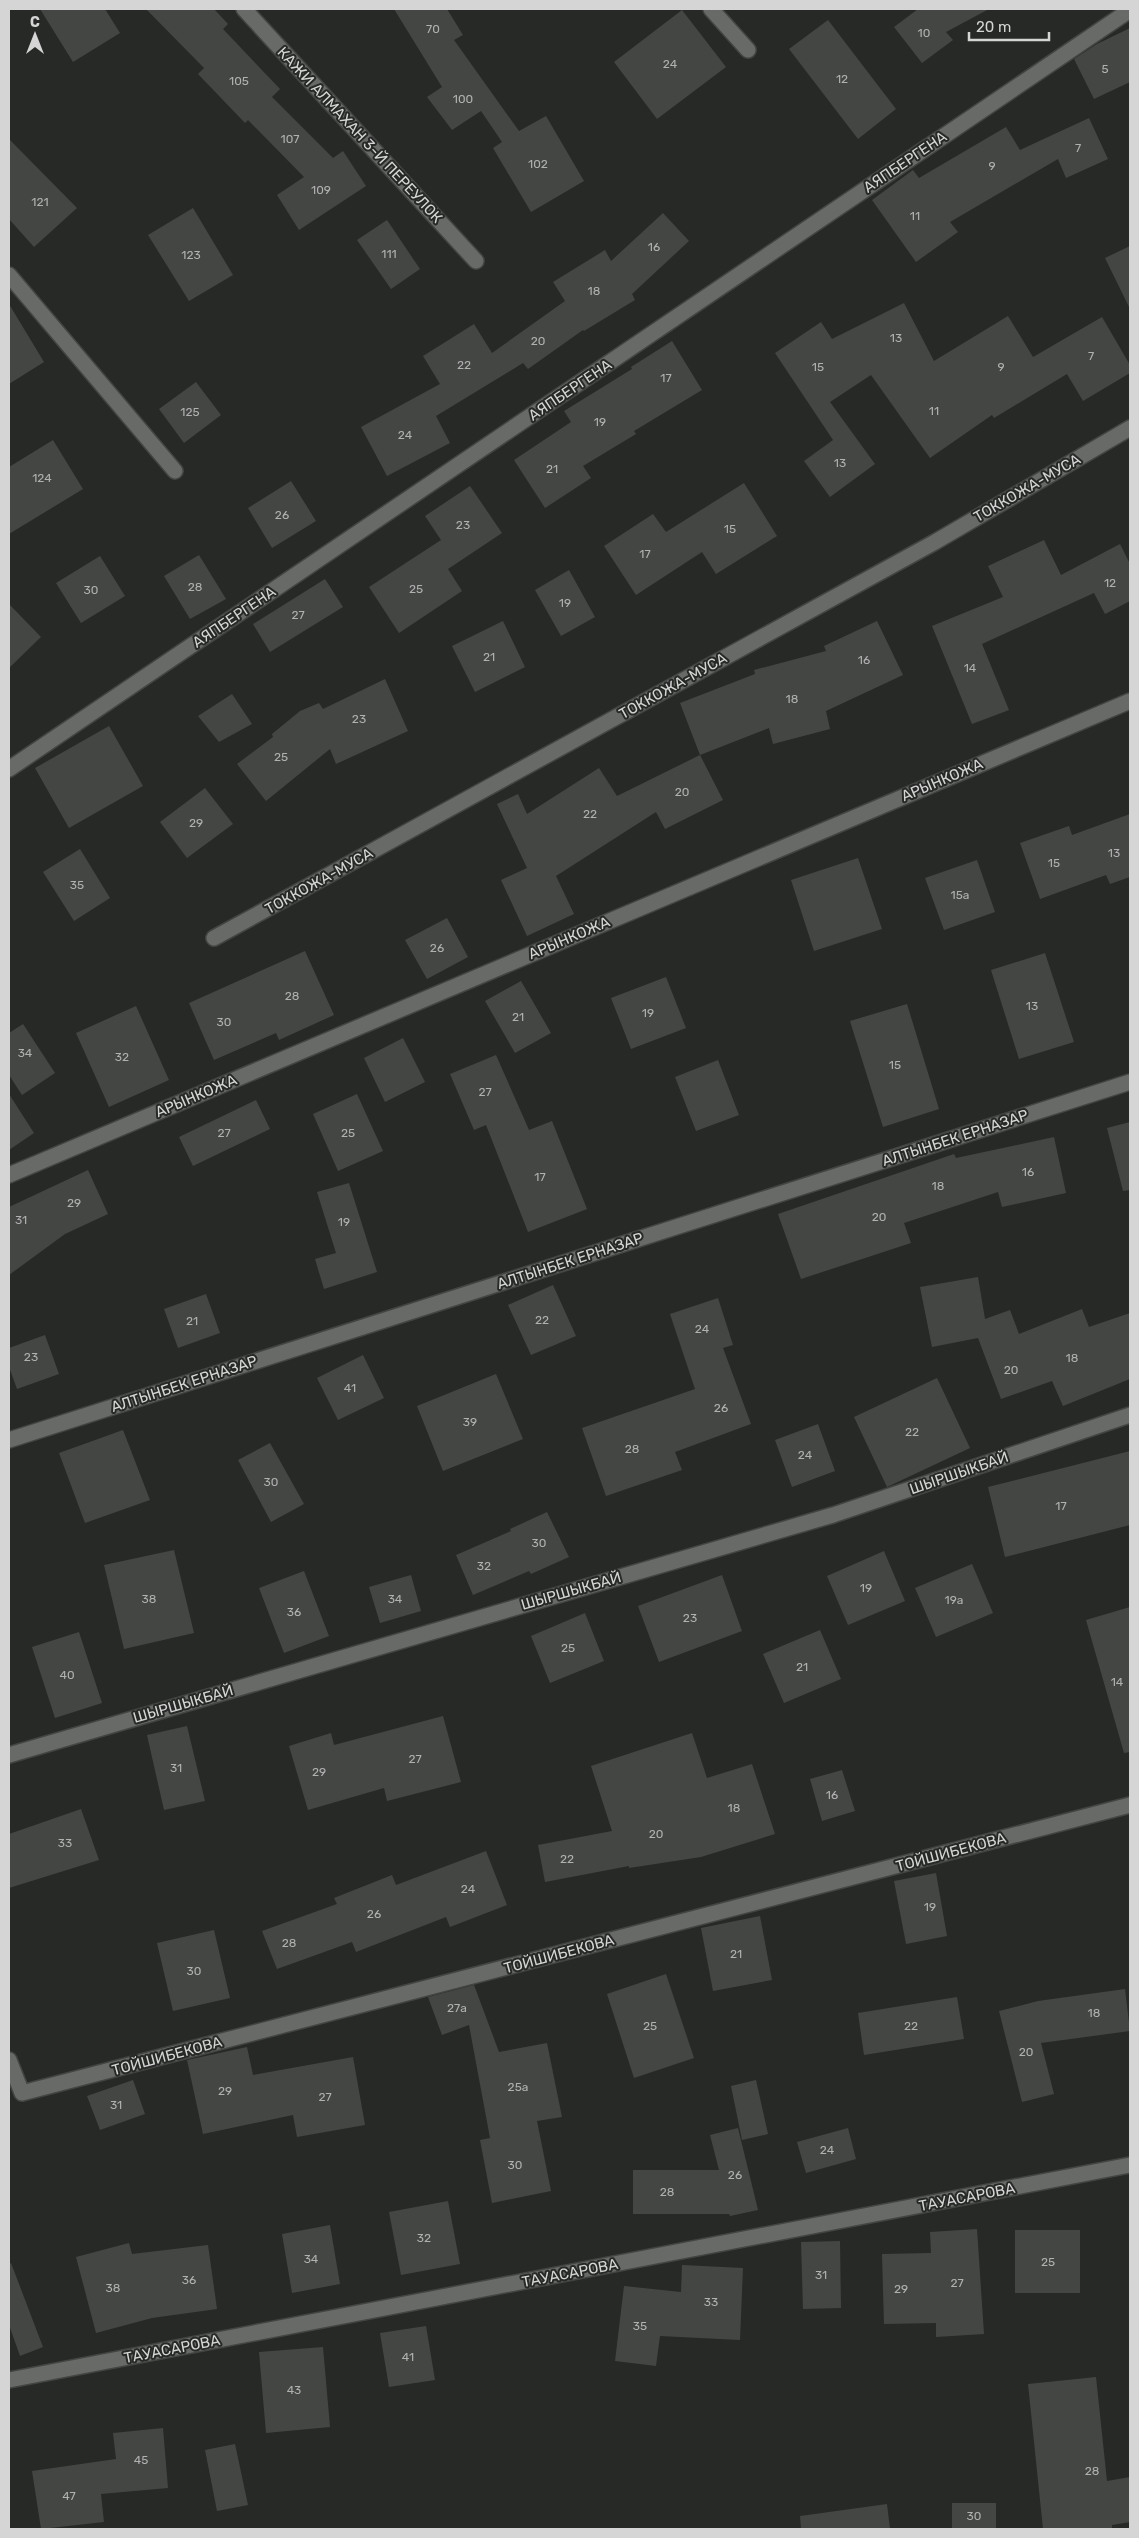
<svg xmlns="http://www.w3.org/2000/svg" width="1139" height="2538" viewBox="0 0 1139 2538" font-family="Rubik,sans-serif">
  <rect width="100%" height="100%" fill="#272927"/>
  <path fill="#444644" d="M40 9H105L120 33 73 62Z
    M146 9H214L228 24 223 29 280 89 272 97 333 158 343 151 366 186 299 230 277 195 304 177 248 120 245 123 198 74 204 68Z
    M394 9H447L463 35 454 40 519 131 546 116 584 181 531 212 493 148 502 142 481 111 452 130 427 97 442 87Z
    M918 9H989L946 32 953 40 922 63 894 27Z
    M682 10 726 67 657 119 614 62Z
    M828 20 896 109 858 139 789 49Z
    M1130 28V82L1094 99 1074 59 1097 44Z
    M1089 118 1108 159 1066 178 1058 159 950 222 958 232 916 262 872 200 913 170 919 178 1006 127 1020 150Z
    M9 139 77 208 34 247 9 219Z
    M193 208 233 275 189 301 148 235Z
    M663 213 689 241 632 294 635 300 584 331 583 330 528 369 523 363 436 416 450 443 387 476 361 427 440 384 423 356 474 324 492 353 565 301 553 282 605 250 611 261Z
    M387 220 420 269 391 289 357 240Z
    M1130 246V309L1105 258Z
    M904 303 934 361 1008 316 1033 357 1102 317 1130 365V373L1083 401 1067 374 994 418 992 415 930 458 871 375 830 402 875 464 830 497 804 461 833 440 775 353 821 322 832 339Z
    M9 304 44 362 9 384Z
    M672 341 702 390 634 431 636 434 583 466 591 478 545 508 514 460 571 422 564 411 632 369 631 367Z
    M196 382 221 415 184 443 159 409Z
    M53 440 83 489 9 534V467Z
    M291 481 316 521 272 548 248 508Z
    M744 483 777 536 716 574 702 552 636 595 604 546 653 514 666 532Z
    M470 486 502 533 448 569 462 591 399 633 369 587 441 540 425 516Z
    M1044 540 1061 575 1120 544 1130 564V601L1105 614 1094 593 982 644 1009 710 972 724 932 626 1003 597 988 566Z
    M199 555 226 599 190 619 164 576Z
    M100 556 125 596 81 623 56 583Z
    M569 570 595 617 561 636 535 590Z
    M325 579 343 607 270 652 253 624Z
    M9 604 41 637 9 668Z
    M503 621 525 667 475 692 452 646Z
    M877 621 903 675 826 711 830 729 773 744 769 728 700 755 680 703 755 674 754 670 826 651 824 646Z
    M385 679 408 731 336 764 330 749 266 801 237 764 273 737 272 734 300 711 319 703 323 709Z
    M232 694 252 724 219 742 198 716Z
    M109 726 143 786 69 828 35 768Z
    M700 755 723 800 665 829 656 812 556 876 574 914 527 936 501 880 527 868 497 804 518 794 527 814 599 768 617 796Z
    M205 788 233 824 187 858 160 822Z
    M1130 814V877L1110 884 1106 875 1040 899 1020 843 1069 826 1072 835Z
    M80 849 110 898 74 921 43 872Z
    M858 858 882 929 814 951 791 880Z
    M977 860 995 912 944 930 925 878Z
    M447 918 468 957 427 979 405 940Z
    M305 951 334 1015 279 1040 276 1033 214 1060 189 1003Z
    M1045 953 1074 1042 1019 1059 991 970Z
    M666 977 686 1028 631 1049 611 998Z
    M521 981 551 1033 515 1053 485 1001Z
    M907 1004 939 1109 883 1127 850 1021Z
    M136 1006 169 1080 109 1107 76 1033Z
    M23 1024 55 1073 22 1095 9 1075V1033Z
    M403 1038 425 1082 385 1102 364 1058Z
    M496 1055 529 1130 552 1121 587 1209 528 1232 486 1125 474 1130 450 1074Z
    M718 1060 739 1115 696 1131 675 1077Z
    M9 1094 34 1133 9 1150Z
    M357 1094 383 1151 338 1171 313 1114Z
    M256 1100 270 1129 193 1166 179 1137Z
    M1130 1122V1190L1123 1191 1107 1128Z
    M1054 1137 1066 1193 1002 1207 998 1192 904 1223 911 1243 801 1279 778 1214 954 1154 956 1158Z
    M88 1170 108 1214 65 1234 9 1275V1207Z
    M349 1183 377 1272 324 1289 315 1259 336 1253 317 1192Z
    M978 1277 985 1319 1010 1310 1019 1334 1082 1309 1089 1327 1130 1313V1379L1063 1406 1052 1381 1001 1399 978 1338 932 1347 920 1287Z
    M553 1285 576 1336 531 1355 508 1305Z
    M206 1294 220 1333 178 1348 164 1309Z
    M718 1298 733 1345 723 1348 751 1424 675 1452 682 1470 606 1496 582 1428 695 1389 670 1314Z
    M45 1335 59 1374 17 1389 9 1367V1348Z
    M363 1355 384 1398 338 1420 317 1378Z
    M496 1374 523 1439 443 1471 417 1406Z
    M937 1378 970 1448 887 1487 854 1417Z
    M818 1424 835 1471 792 1487 775 1440Z
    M123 1430 150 1500 85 1523 59 1453Z
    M270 1443 304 1504 271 1522 238 1460Z
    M1130 1451V1525L1005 1557 988 1487Z
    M547 1512 569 1557 531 1574 529 1571 473 1595 456 1555 511 1531 510 1529Z
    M174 1550 194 1633 124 1649 104 1565Z
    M884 1551 905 1601 848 1625 827 1576Z
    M972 1564 993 1613 936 1637 915 1588Z
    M304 1571 329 1636 284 1653 259 1588Z
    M411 1575 421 1611 380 1623 369 1587Z
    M722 1575 742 1631 659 1662 638 1606Z
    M1130 1607V1752L1124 1753 1086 1620Z
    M585 1613 604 1661 550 1683 531 1636Z
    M820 1630 841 1679 784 1703 763 1654Z
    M79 1632 102 1703 55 1718 32 1647Z
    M443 1716 461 1782 387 1801 384 1788 308 1810 289 1746 331 1733 334 1745Z
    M187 1726 205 1801 164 1810 147 1735Z
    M692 1733 707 1778 752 1764 775 1834 701 1857 629 1868V1866L545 1882 538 1845 612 1831 591 1766Z
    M842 1770 855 1811 822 1821 810 1779Z
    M81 1809 99 1860 9 1888V1834Z
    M486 1851 507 1905 450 1927 446 1917 356 1952 352 1942 277 1969 262 1931 337 1904 334 1898 392 1875 396 1885Z
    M936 1873 947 1936 906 1944 894 1881Z
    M760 1916 772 1980 713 1991 701 1928Z
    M214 1930 230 1998 173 2011 157 1943Z
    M666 1974 694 2058 634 2078 607 1994Z
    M474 1985 499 2052 547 2043 562 2117 537 2121 551 2191 492 2203 480 2140 490 2138 469 2025 442 2035 428 1997Z
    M1125 1989 1130 2031 1041 2043 1054 2094 1022 2102 999 2011 1038 2001Z
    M957 1997 964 2039 864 2055 858 2013Z
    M247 2047 253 2075 353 2057 365 2125 297 2137 293 2115 203 2134 187 2060Z
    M133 2080 145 2114 100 2130 87 2096Z
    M756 2080 768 2134 742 2140 731 2086Z
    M738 2128 758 2210 730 2216 729 2214H633V2170H719L710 2135Z
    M848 2128 856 2159 806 2173 797 2142Z
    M448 2201 460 2264 401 2275 389 2212Z
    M330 2225 340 2284 292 2293 282 2234Z
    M977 2229 984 2334 936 2337V2323L884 2324 882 2254 931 2253 930 2232Z
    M1015 2230H1080V2293H1015Z
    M840 2241 841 2308 803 2309 801 2242Z
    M129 2243 132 2254 208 2245 217 2309 152 2318 96 2333 76 2257Z
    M11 2263 43 2347 20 2356 9 2325V2264Z
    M682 2265 743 2268 740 2340 660 2336 656 2366 615 2361 624 2286 681 2292Z
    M426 2326 435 2380 389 2387 380 2333Z
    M323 2347 330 2427 266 2433 259 2352Z
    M1096 2377 1107 2481 1130 2477V2522L1112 2525V2529H1043L1028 2384Z
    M163 2428 168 2488 101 2494 104 2522 41 2529 32 2471 116 2459 113 2433Z
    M235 2444 248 2505 217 2511 205 2450Z
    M952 2503H996V2529H952Z
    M887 2504 890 2529H801L800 2516Z"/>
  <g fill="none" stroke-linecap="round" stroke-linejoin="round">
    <g stroke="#434543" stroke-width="18">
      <path id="minor" d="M244 9 476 261
        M711 9 748 50
        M9 275 175 471
        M9 769 1130 10
        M214 938 935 542 1130 428
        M9 1175 1130 701
        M9 1440 1130 1082
        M9 1755 833 1515 1130 1415
        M9 2060 22 2093 1130 1805
        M9 2380 1130 2165"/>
    </g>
    <use href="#minor" stroke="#686a68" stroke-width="15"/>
  </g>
  <g text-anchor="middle" stroke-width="4" stroke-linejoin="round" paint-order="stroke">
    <g font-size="12" fill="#b0b1b0">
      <text x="433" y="33">70</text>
      <text x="924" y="37">10</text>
      <text x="670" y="68">24</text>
      <text x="1105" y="73">5</text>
      <text x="842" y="83">12</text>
      <text x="239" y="85">105</text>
      <text x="463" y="103">100</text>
      <text x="290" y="143">107</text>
      <text x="1078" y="152">7</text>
      <text x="538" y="168">102</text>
      <text x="992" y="170">9</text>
      <text x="321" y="194">109</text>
      <text x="40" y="206">121</text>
      <text x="915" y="220">11</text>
      <text x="654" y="251">16</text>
      <text x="389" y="258">111</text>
      <text x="191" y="259">123</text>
      <text x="594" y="295">18</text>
      <text x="896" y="342">13</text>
      <text x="538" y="345">20</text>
      <text x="1091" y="360">7</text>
      <text x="464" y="369">22</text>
      <text x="818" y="371">15</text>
      <text x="1001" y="371">9</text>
      <text x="666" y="382">17</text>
      <text x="934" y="415">11</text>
      <text x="190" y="416">125</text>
      <text x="600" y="426">19</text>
      <text x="405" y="439">24</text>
      <text x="840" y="467">13</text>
      <text x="552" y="473">21</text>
      <text x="42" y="482">124</text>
      <text x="282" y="519">26</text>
      <text x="463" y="529">23</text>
      <text x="730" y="533">15</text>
      <text x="645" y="558">17</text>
      <text x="1110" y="587">12</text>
      <text x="195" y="591">28</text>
      <text x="416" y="593">25</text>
      <text x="91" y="594">30</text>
      <text x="565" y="607">19</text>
      <text x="298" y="619">27</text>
      <text x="489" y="661">21</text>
      <text x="864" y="664">16</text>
      <text x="970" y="672">14</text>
      <text x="792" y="703">18</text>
      <text x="359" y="723">23</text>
      <text x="281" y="761">25</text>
      <text x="682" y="796">20</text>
      <text x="590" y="818">22</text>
      <text x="196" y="827">29</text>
      <text x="1114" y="857">13</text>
      <text x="1054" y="867">15</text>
      <text x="77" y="889">35</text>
      <text x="960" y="899">15а</text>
      <text x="437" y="952">26</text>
      <text x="292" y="1000">28</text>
      <text x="1032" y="1010">13</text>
      <text x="648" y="1017">19</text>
      <text x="518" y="1021">21</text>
      <text x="224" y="1026">30</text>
      <text x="25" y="1057">34</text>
      <text x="122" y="1061">32</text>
      <text x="895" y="1069">15</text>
      <text x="485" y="1096">27</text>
      <text x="224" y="1137">27</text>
      <text x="348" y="1137">25</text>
      <text x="1028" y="1176">16</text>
      <text x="540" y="1181">17</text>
      <text x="938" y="1190">18</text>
      <text x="74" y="1207">29</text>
      <text x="879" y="1221">20</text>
      <text x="21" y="1224">31</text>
      <text x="344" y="1226">19</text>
      <text x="542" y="1324">22</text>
      <text x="192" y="1325">21</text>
      <text x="702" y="1333">24</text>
      <text x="31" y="1361">23</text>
      <text x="1072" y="1362">18</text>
      <text x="1011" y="1374">20</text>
      <text x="350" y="1392">41</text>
      <text x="721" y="1412">26</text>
      <text x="470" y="1426">39</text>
      <text x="912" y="1436">22</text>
      <text x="632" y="1453">28</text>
      <text x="805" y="1459">24</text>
      <text x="271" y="1486">30</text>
      <text x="1061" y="1510">17</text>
      <text x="539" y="1547">30</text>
      <text x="484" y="1570">32</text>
      <text x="866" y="1592">19</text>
      <text x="149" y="1603">38</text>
      <text x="395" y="1603">34</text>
      <text x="954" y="1604">19а</text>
      <text x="294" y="1616">36</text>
      <text x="690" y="1622">23</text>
      <text x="568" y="1652">25</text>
      <text x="802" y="1671">21</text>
      <text x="67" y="1679">40</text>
      <text x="1117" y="1686">14</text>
      <text x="415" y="1763">27</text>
      <text x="176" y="1772">31</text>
      <text x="319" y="1776">29</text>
      <text x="832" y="1799">16</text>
      <text x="734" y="1812">18</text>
      <text x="656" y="1838">20</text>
      <text x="65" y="1847">33</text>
      <text x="567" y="1863">22</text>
      <text x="468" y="1893">24</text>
      <text x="930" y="1911">19</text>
      <text x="374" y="1918">26</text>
      <text x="289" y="1947">28</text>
      <text x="736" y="1958">21</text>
      <text x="194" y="1975">30</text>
      <text x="457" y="2012">27а</text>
      <text x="1094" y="2017">18</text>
      <text x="650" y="2030">25</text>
      <text x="911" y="2030">22</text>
      <text x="1026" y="2056">20</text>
      <text x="518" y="2091">25а</text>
      <text x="225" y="2095">29</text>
      <text x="325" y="2101">27</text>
      <text x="116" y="2109">31</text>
      <text x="827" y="2154">24</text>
      <text x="515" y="2169">30</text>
      <text x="735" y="2179">26</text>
      <text x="667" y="2196">28</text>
      <text x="424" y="2242">32</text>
      <text x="311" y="2263">34</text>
      <text x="1048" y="2266">25</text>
      <text x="821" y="2279">31</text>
      <text x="189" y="2284">36</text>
      <text x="957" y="2287">27</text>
      <text x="113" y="2292">38</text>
      <text x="901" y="2293">29</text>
      <text x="711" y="2306">33</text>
      <text x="640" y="2330">35</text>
      <text x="408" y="2361">41</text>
      <text x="294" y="2394">43</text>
      <text x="141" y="2464">45</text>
      <text x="1092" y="2475">28</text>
      <text x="69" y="2500">47</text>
      <text x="974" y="2520">30</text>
    </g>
    <g font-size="15" fill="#d4d5d4" stroke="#272927">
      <text transform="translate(360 135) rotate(47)" y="5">КАЖИ АЛМАХАН 3-Й ПЕРЕУЛОК</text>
      <text transform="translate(905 162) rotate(-34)" y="5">АЯПБЕРГЕНА</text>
      <text transform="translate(570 390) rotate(-34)" y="5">АЯПБЕРГЕНА</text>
      <text transform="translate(1027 488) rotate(-30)" y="5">ТОККОЖА-МУСА</text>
      <text transform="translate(234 617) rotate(-34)" y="5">АЯПБЕРГЕНА</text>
      <text transform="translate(673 686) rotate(-29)" y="5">ТОККОЖА-МУСА</text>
      <text transform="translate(942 780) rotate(-23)" y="5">АРЫНКОЖА</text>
      <text transform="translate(319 881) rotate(-29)" y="5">ТОККОЖА-МУСА</text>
      <text transform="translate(569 938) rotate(-23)" y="5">АРЫНКОЖА</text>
      <text transform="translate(196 1096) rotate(-23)" y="5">АРЫНКОЖА</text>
      <text transform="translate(955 1138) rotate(-18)" y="5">АЛТЫНБЕК ЕРНАЗАР</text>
      <text transform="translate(570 1261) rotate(-18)" y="5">АЛТЫНБЕК ЕРНАЗАР</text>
      <text transform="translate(184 1384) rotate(-18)" y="5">АЛТЫНБЕК ЕРНАЗАР</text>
      <text transform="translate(959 1473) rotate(-19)" y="5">ШЫРШЫКБАЙ</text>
      <text transform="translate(571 1591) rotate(-16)" y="5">ШЫРШЫКБАЙ</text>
      <text transform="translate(183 1704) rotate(-16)" y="5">ШЫРШЫКБАЙ</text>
      <text transform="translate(951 1852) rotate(-15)" y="5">ТОЙШИБЕКОВА</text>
      <text transform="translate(559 1954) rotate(-15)" y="5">ТОЙШИБЕКОВА</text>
      <text transform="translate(167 2056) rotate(-15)" y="5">ТОЙШИБЕКОВА</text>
      <text transform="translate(967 2197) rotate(-11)" y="5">ТАУАСАРОВА</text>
      <text transform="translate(570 2273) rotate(-11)" y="5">ТАУАСАРОВА</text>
      <text transform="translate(172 2349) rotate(-11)" y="5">ТАУАСАРОВА</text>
    </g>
  </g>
  <rect width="1139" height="2538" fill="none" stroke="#d4d5d4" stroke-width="20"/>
  <g transform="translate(35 35)" stroke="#272927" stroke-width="4" paint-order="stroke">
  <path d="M0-4L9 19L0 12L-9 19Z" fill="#d4d5d4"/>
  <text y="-8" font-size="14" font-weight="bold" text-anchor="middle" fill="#d4d5d4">С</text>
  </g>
  <path d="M969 32v8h80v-8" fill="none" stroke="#d4d5d4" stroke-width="2.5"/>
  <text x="976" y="32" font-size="15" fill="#d4d5d4" stroke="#272927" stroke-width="4" paint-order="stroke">20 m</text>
</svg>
